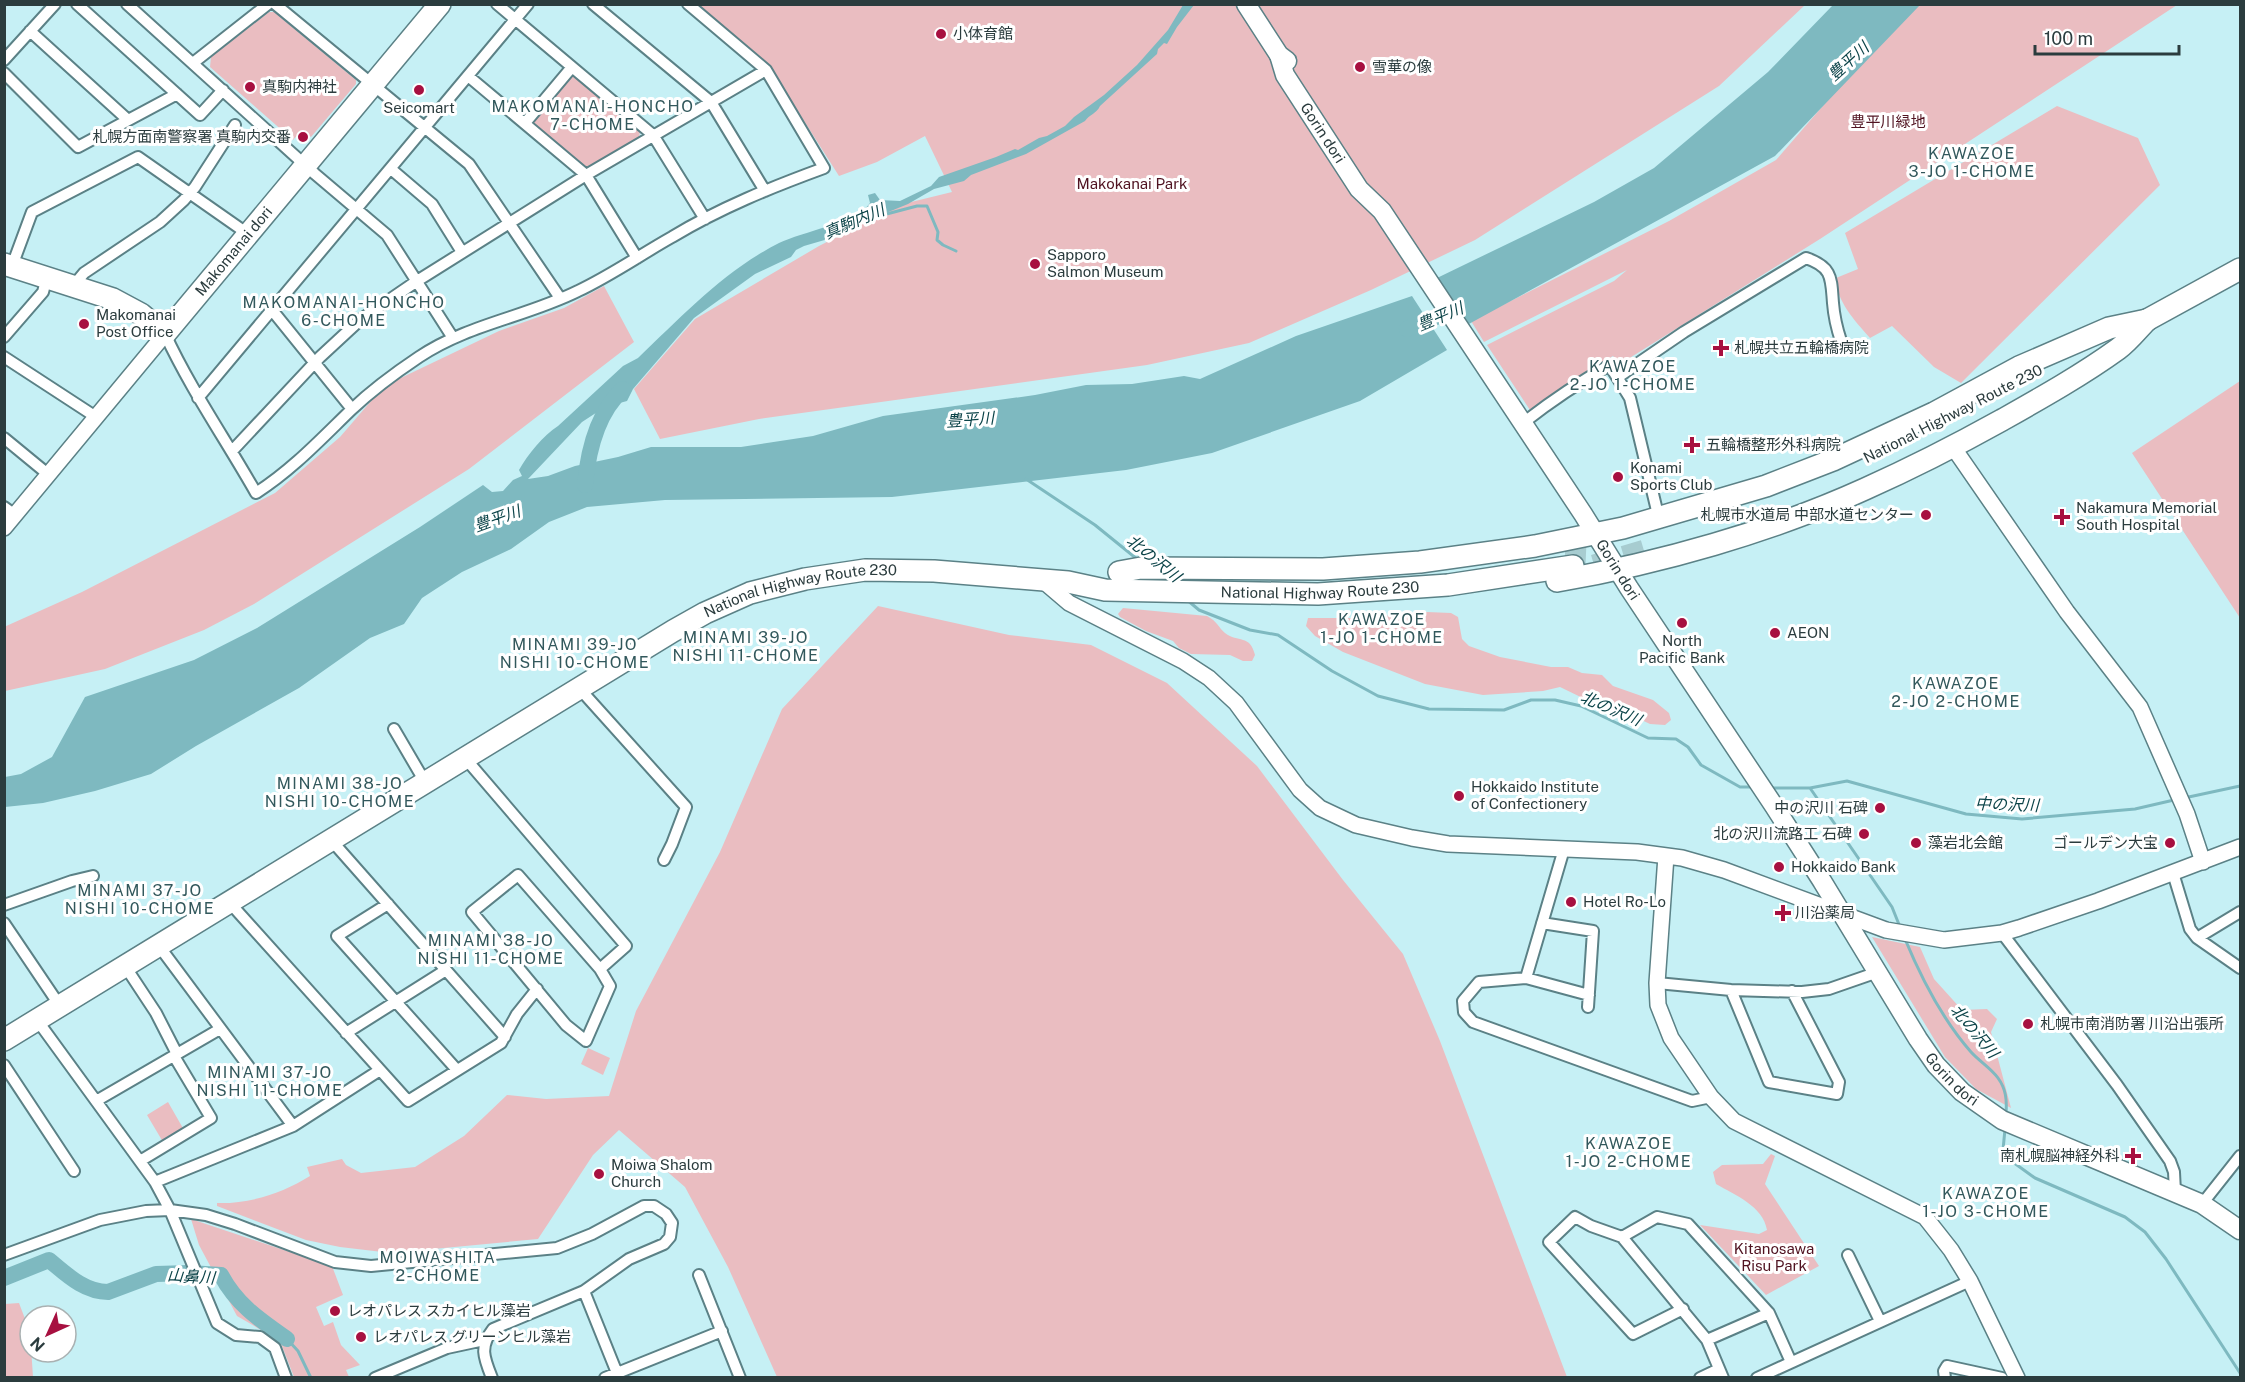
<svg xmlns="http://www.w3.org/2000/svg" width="2245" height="1382" viewBox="0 0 2245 1382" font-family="'Public Sans','Noto Sans JP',sans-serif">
  <rect width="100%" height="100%" fill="#c6f0f5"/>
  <path fill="#eabdc1" d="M696 5H1805L1719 86 1475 240 1371 290 1249 343 1147 365 759 419 660 439 634 389 695 319 819 246 899 205 952 192 925 136 877 162 839 176 769 66Z
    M1898 5H2177L1820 239 1620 364 1613 356 1565 385 1530 410 1487 345 1614 281 1627 270 1484 342 1471 321 1669 221 1776 160 1853 71 1856 70Z
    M269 12H274L356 80V84L311 137 302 130 293 140 210 67 211 57Z
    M573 76 640 132 639 137 587 167H584L534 125 533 122 569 78Z
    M2057 106 2138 138 2160 185 1961 383 1934 367 1892 326 1870 338C1855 321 1836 301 1836 278L1858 269 1845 233Z
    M604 286 634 342 469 469 254 604 204 630 105 669 5 691 4 627 82 592 275 493 340 437 384 386 499 331 564 308Z
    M2240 381V618L2132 453Z
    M878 606 1009 635 1091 645 1167 683 1257 766 1343 880 1403 954 1440 1041 1567 1377H777L728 1267 685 1187 619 1130 593 1155 538 1239 391 1253 340 1247 306 1240 217 1206V1203C250 1204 283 1193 310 1176L307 1167 342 1159 346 1165 361 1173 415 1167 464 1136 507 1095 546 1099 609 1096 636 1011 720 852 782 709Z
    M1123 608 1207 616C1218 622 1218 627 1225 633 1238 643 1250 634 1255 655L1252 661H1243L1230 655 1191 654 1179 648 1173 641 1146 631 1120 617 1118 614Z
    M1427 612 1451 613 1458 617 1462 639 1469 646 1500 657 1551 667H1568L1582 673 1602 675 1613 686 1653 700 1669 713 1671 720 1665 725 1650 724 1631 715 1593 703 1560 687 1543 691 1483 695 1425 684 1343 652 1315 636 1306 626 1308 618H1361Z
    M1872 937 1920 947 1934 979 1962 1010 1987 1009 1997 1019 1991 1032 2011 1108 1976 1089 1945 1057Z
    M588 1048 610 1058 603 1075 581 1064Z
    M168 1102 184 1130 163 1142 147 1115Z
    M1771 1154 1775 1156 1765 1184 1819 1266 1766 1295 1700 1225 1759 1234 1767 1230C1763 1206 1735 1195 1716 1184L1713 1172 1722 1165 1763 1164Z
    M191 1219 332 1266 343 1295 316 1307 324 1326 333 1322 341 1345 360 1365 346 1370 349 1377H294L280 1341 237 1316 199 1245Z
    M19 1303 30 1332 33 1377H5V1304Z"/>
  <path fill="#7eb9c0" d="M1183 5H1194L1177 27 1167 44 1164 43 1158 49 1157 54 1100 106C1097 113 1089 115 1085 121L1026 154 971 175 964 181 934 189 908 204 859 224 828 239 804 246 796 250 791 257 755 274 694 318 633 389 627 401 605 407 582 422 528 479 548 476 575 466 618 457 651 447H741L813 436 883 416 1035 395 1086 385 1132 384 1184 376 1200 379 1296 336 1412 296 1447 350 1360 401 1212 453 1126 470 892 497 665 500 587 507 549 522 511 549 462 572 422 598 404 624 370 638 299 688 196 746 151 774 95 791 43 803 5 807V777L21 774 52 757 85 697 194 660 257 628 420 527 483 485 492 492 503 491 513 480 522 476 519 470C528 454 543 436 558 426L623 366 638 358C682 316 724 271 779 243 802 232 857 222 870 203L868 195 875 193 880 200 900 201 931 186 939 177 996 157 1015 149 1018 150 1039 138 1047 136 1065 126 1074 117 1104 95 1137 65 1168 30Z
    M1833 5H1920L1775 156 1467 325 1437 278 1594 202 1654 168 1768 72Z"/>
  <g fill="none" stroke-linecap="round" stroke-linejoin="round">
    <path stroke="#7eb9c0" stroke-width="3" d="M879 216 917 206H927L938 232 937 240 943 245 956 251
      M1026 479 1095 525 1137 559
      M1186 599 1199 610 1250 630 1278 635 1332 671 1378 696 1429 709 1504 710 1531 700H1555L1581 706 1648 738 1676 739 1688 747 1701 765 1740 787H1752
      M1771 788H1810L1847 781 1966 814 2022 819 2135 809 2174 800
      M1810 788 1892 907 1900 927
      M2184 798 2240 786
      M1905 939C1922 980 1942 1019 1971 1052 1979 1061 1991 1068 1998 1078 2006 1089 2007 1100 2006 1113
      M2005 1129 2003 1150 2010 1160 2035 1178 2125 1217 2145 1232 2166 1259 2240 1373
      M287 1339 298 1351 311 1378"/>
    <path stroke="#7eb9c0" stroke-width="16" d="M1407 329 1460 307
      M585 485C588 451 597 413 623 389
      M4 1278 49 1260C66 1274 84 1292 108 1292L156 1274 189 1273 221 1275C237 1305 260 1320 287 1339"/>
    <path stroke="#a7ccd0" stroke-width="21" stroke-dasharray="21 10" stroke-linecap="butt" d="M1565 553 1588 554 1611 546
      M1594 565 1645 550"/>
    <g stroke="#5b8186" stroke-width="14">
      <path id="street" d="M77 4 200 115 223 90
        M127 4 315 174 387 235 453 338
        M275 4 469 164 560 298
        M497 4 653 135 705 219
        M593 4 711 102 765 191
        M30 31 128 120
        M4 60 55 4
        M193 63 268 4
        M4 73 78 147 177 94
        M468 76 586 175 637 258
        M525 123 572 67
        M391 169 432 204 462 252
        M12 266 32 212 138 157 248 234
        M74 285 84 273 160 222 184 200 195 187 235 125
        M272 310 352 409
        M165 334C191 390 226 440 256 493 292 470 320 440 351 410 372 390 395 373 419 357 468 324 526 317 578 291 610 276 640 255 672 237 720 208 772 187 824 168L766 70 688 4
        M4 337 43 292 47 277
        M4 357 96 417
        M1618 377 1684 332 1806 258C1833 267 1831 279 1833 303 1834 316 1837 329 1841 341
        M198 398 528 4
        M1523 423C1550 402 1578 383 1608 366L1612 369 1630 398 1659 519
        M4 438 49 475
        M232 451 320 357 360 320 417 281 586 175 766 70
        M4 507 15 515
        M579 688 686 807 672 844 664 860
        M394 729 425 782
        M465 758 626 946 600 969
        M332 841 505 1037
        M1564 849 1526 978 1479 982 1463 1001 1464 1012 1473 1022 1692 1101 1711 1097
        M2173 873 2190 929 2197 938 2240 968
        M518 875 600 969 610 986 586 1041 566 1025 472 912Z
        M230 903 408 1101 501 1043 517 1014 537 989
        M388 904 337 936 457 1070
        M4 905 72 881 93 876
        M4 923 60 1006
        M1542 923 1593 931 1588 1007
        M2002 933 2117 1085 2170 1161 2174 1172 2175 1192
        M2197 938 2240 912
        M159 946 293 1126
        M125 966 156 1013 177 1054
        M1526 978 1589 995
        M1657 983 1731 990 1802 992 1829 989 1878 972
        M1731 990 1769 1082 1837 1094 1839 1082 1792 991
        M37 1020 155 1182 170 1210 217 1323 236 1335 260 1337 275 1348 286 1378
        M346 1033 446 970
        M4 1065 74 1171
        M96 1101 220 1029
        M140 1161 211 1118 174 1056
        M155 1182 293 1126 380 1070
        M2202 1204 2240 1156
        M1622 1237 1707 1340 1723 1378
        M4 1255 100 1220 146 1211 170 1210 206 1215 235 1224 335 1262 371 1266 557 1248 592 1234 644 1206H654L666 1214 672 1223 670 1237 664 1244 629 1259 584 1291 493 1329C479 1347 484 1358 492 1378
        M1848 1255 1880 1321
        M699 1275 740 1378
        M584 1291 619 1378
        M1683 1309 1633 1334 1549 1242 1575 1217 1591 1226 1622 1237 1657 1217 1688 1224 1769 1313 1791 1362
        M1707 1340 1769 1313
        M375 1378 447 1348 484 1340
        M605 1378 722 1331
        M1700 1378 1719 1369
        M1757 1378 1970 1281
        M1945 1378 1944 1371 1947 1366 2002 1378"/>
    </g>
    <g stroke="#5b8186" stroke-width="18">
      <path id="secondary" d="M1953 447 2067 612 2140 707 2187 814 2203 862
        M4 528 165 334
        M1042 580 1069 603 1183 661 1209 678 1236 703 1300 790 1320 808 1356 825 1412 838 1448 844 1637 852 1682 858 1724 870 1886 930 1944 940 2002 933 2019 928 2098 901 2240 847
        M1666 856 1657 983 1658 1005 1671 1038 1711 1097 1734 1121 1925 1217 1951 1250 1970 1281 2017 1378"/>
    </g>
    <g stroke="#5b8186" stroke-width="21">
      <g id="primary">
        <path d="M1246 4 1279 55 1287 61"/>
        <path id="s1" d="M1279 55 1285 75 1359 189 1382 211 1583 514 1629 588 1774 806 1822 881 1918 1039 1936 1065 1962 1092 2002 1120 2202 1204 2240 1230"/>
      </g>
    </g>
    <g stroke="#5b8186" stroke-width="24">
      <g id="highway">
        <path id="s2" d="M4 264 113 299 141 314 165 334 440 4"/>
        <path d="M2136 326 2240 269"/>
        <path d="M1119 572 1141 568 1323 569 1420 562 1535 546 1623 528 1766 486 1833 460 1934 413 2019 367 2109 328 2147 320"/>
        <path d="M1557 581C1660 563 1770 532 1865 489 1912 468 1957 445 2002 420 2041 398 2082 375 2118 349 2129 341 2138 329 2147 320"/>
        <path id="s3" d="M4 1040 673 631 705 613 750 593 805 579 865 570 934 571 1068 582 1105 590 1318 594 1448 585 1573 566"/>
      </g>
    </g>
    <use href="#street" stroke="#fff" stroke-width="10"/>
    <use href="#secondary" stroke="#fff" stroke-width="15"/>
    <use href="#primary" stroke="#fff" stroke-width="18"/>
    <use href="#highway" stroke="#fff" stroke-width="21"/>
  </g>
  <g fill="#a71040" stroke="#fff" stroke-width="2">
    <circle cx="941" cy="34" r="6"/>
    <circle cx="1360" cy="67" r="6"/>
    <circle cx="250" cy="87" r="6"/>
    <circle cx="419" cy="90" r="6"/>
    <circle cx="303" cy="137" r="6"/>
    <circle cx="1035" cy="264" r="6"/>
    <circle cx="84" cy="324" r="6"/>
    <path d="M1718 339h6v6h6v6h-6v6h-6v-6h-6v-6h6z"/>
    <path d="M1689 436h6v6h6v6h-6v6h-6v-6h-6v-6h6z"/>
    <circle cx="1618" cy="477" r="6"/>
    <circle cx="1926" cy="515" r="6"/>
    <path d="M2059 508h6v6h6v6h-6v6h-6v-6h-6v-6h6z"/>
    <circle cx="1682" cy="623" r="6"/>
    <circle cx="1775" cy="633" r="6"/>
    <circle cx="1459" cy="796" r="6"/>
    <circle cx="1880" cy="808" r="6"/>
    <circle cx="1864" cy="834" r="6"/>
    <circle cx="1916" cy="843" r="6"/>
    <circle cx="2170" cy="843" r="6"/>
    <circle cx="1779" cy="867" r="6"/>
    <circle cx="1571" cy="902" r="6"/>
    <path d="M1780 904h6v6h6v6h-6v6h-6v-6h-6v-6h6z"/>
    <circle cx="2028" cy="1024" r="6"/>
    <path d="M2130 1147h6v6h6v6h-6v6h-6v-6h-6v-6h6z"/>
    <circle cx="599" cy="1174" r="6"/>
    <circle cx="335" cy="1311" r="6"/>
    <circle cx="361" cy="1337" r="6"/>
  </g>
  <g text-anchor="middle" stroke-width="6" stroke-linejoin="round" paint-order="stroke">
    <g font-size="15" fill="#2b3c3e" stroke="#fff" text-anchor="start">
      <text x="953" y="39">小体育館</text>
      <text x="1372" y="72">雪華の像</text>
      <text x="262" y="92">真駒内神社</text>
      <text x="419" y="113" text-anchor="middle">Seicomart</text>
      <text x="291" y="142" text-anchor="end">札幌方面南警察署 真駒内交番</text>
      <text x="1047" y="260">Sapporo<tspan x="1047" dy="17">Salmon Museum</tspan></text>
      <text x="96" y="320">Makomanai<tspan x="96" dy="17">Post Office</tspan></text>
      <text x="1734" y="353">札幌共立五輪橋病院</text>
      <text x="1706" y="450">五輪橋整形外科病院</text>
      <text x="1630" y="473">Konami<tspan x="1630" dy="17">Sports Club</tspan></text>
      <text x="2076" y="513">Nakamura Memorial<tspan x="2076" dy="17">South Hospital</tspan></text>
      <text x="1914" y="520" text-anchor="end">札幌市水道局 中部水道センター</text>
      <text x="1787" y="638">AEON</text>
      <text x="1682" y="646" text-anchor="middle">North<tspan x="1682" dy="17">Pacific Bank</tspan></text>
      <text x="1471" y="792">Hokkaido Institute<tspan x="1471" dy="17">of Confectionery</tspan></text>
      <text x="1868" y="813" text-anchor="end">中の沢川 石碑</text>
      <text x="1852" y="839" text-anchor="end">北の沢川流路工 石碑</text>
      <text x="1928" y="848">藻岩北会館</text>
      <text x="2158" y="848" text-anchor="end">ゴールデン大宝</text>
      <text x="1791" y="872">Hokkaido Bank</text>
      <text x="1583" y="907">Hotel Ro-Lo</text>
      <text x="1795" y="918">川沿薬局</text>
      <text x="2040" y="1029">札幌市南消防署 川沿出張所</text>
      <text x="2120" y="1161" text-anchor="end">南札幌脳神経外科</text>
      <text x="611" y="1170">Moiwa Shalom<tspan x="611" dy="17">Church</tspan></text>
      <text x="347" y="1316">レオパレス スカイヒル藻岩</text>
      <text x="373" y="1342">レオパレス グリーンヒル藻岩</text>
    </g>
    <g font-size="15" fill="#501321" stroke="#fff">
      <text x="1888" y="127">豊平川緑地</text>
      <text x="1132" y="189">Makokanai Park</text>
      <text x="1774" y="1254">Kitanosawa<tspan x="1774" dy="17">Risu Park</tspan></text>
    </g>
    <g font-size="15" fill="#2b3c3e" stroke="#fff">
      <text dy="5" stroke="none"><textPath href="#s1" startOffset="90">Gorin dori</textPath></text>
      <text dy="5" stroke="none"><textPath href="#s2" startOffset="285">Makomanai dori</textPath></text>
      <text transform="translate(1953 414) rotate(-27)" y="5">National Highway Route 230</text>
      <text dy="5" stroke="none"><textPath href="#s1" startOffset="618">Gorin dori</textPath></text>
      <text dy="5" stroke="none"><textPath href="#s3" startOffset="1444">National Highway Route 230</textPath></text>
      <text dy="5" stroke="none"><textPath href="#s3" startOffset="920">National Highway Route 230</textPath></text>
      <text dy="5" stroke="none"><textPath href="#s1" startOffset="1228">Gorin dori</textPath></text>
    </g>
    <g font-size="16" font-style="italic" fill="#0c4449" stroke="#fff">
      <text transform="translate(1848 61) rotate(-42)" y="6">豊平川</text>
      <text transform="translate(854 221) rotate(-23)" y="6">真駒内川</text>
      <text transform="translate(1440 316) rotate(-23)" y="6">豊平川</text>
      <text transform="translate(970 419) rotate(-4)" y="6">豊平川</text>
      <text transform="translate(497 518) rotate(-20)" y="6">豊平川</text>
      <text transform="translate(1154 558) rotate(39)" y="6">北の沢川</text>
      <text transform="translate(1611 708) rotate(23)" y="6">北の沢川</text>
      <text transform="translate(2007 804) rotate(2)" y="6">中の沢川</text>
      <text transform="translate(1975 1031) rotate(50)" y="6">北の沢川</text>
      <text transform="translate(191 1276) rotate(4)" y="6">山鼻川</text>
    </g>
    <g font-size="16" letter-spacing="1.5" fill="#32585c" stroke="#fff">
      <text x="593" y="112">MAKOMANAI-HONCHO<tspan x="593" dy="18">7-CHOME</tspan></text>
      <text x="1972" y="159">KAWAZOE<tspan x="1972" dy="18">3-JO 1-CHOME</tspan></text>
      <text x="344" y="308">MAKOMANAI-HONCHO<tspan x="344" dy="18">6-CHOME</tspan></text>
      <text x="1633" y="372">KAWAZOE<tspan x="1633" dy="18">2-JO 1-CHOME</tspan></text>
      <text x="1382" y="625">KAWAZOE<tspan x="1382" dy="18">1-JO 1-CHOME</tspan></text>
      <text x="746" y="643">MINAMI 39-JO<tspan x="746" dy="18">NISHI 11-CHOME</tspan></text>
      <text x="575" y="650">MINAMI 39-JO<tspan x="575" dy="18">NISHI 10-CHOME</tspan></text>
      <text x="1956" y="689">KAWAZOE<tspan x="1956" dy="18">2-JO 2-CHOME</tspan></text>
      <text x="340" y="789">MINAMI 38-JO<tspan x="340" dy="18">NISHI 10-CHOME</tspan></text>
      <text x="140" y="896">MINAMI 37-JO<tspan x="140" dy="18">NISHI 10-CHOME</tspan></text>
      <text x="491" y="946">MINAMI 38-JO<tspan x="491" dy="18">NISHI 11-CHOME</tspan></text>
      <text x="270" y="1078">MINAMI 37-JO<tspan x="270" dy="18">NISHI 11-CHOME</tspan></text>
      <text x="1629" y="1149">KAWAZOE<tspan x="1629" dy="18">1-JO 2-CHOME</tspan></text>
      <text x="1986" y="1199">KAWAZOE<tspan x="1986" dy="18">1-JO 3-CHOME</tspan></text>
      <text x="438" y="1263">MOIWASHITA<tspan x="438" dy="18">2-CHOME</tspan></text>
    </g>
  </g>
  <rect width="2245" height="1382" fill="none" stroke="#2b3c3e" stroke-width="12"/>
  <g transform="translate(48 1334) rotate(225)"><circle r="28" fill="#ffffff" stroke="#aab1b2" stroke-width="1.5"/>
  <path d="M0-4.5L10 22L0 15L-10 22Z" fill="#a71040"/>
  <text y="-9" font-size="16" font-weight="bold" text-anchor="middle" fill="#2b3c3e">N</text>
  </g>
  <path d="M2035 45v9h144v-9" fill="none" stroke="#2b3c3e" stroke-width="3"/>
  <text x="2044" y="45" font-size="18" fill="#2b3c3e" stroke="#ffffff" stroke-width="4.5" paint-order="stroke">100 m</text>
</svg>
